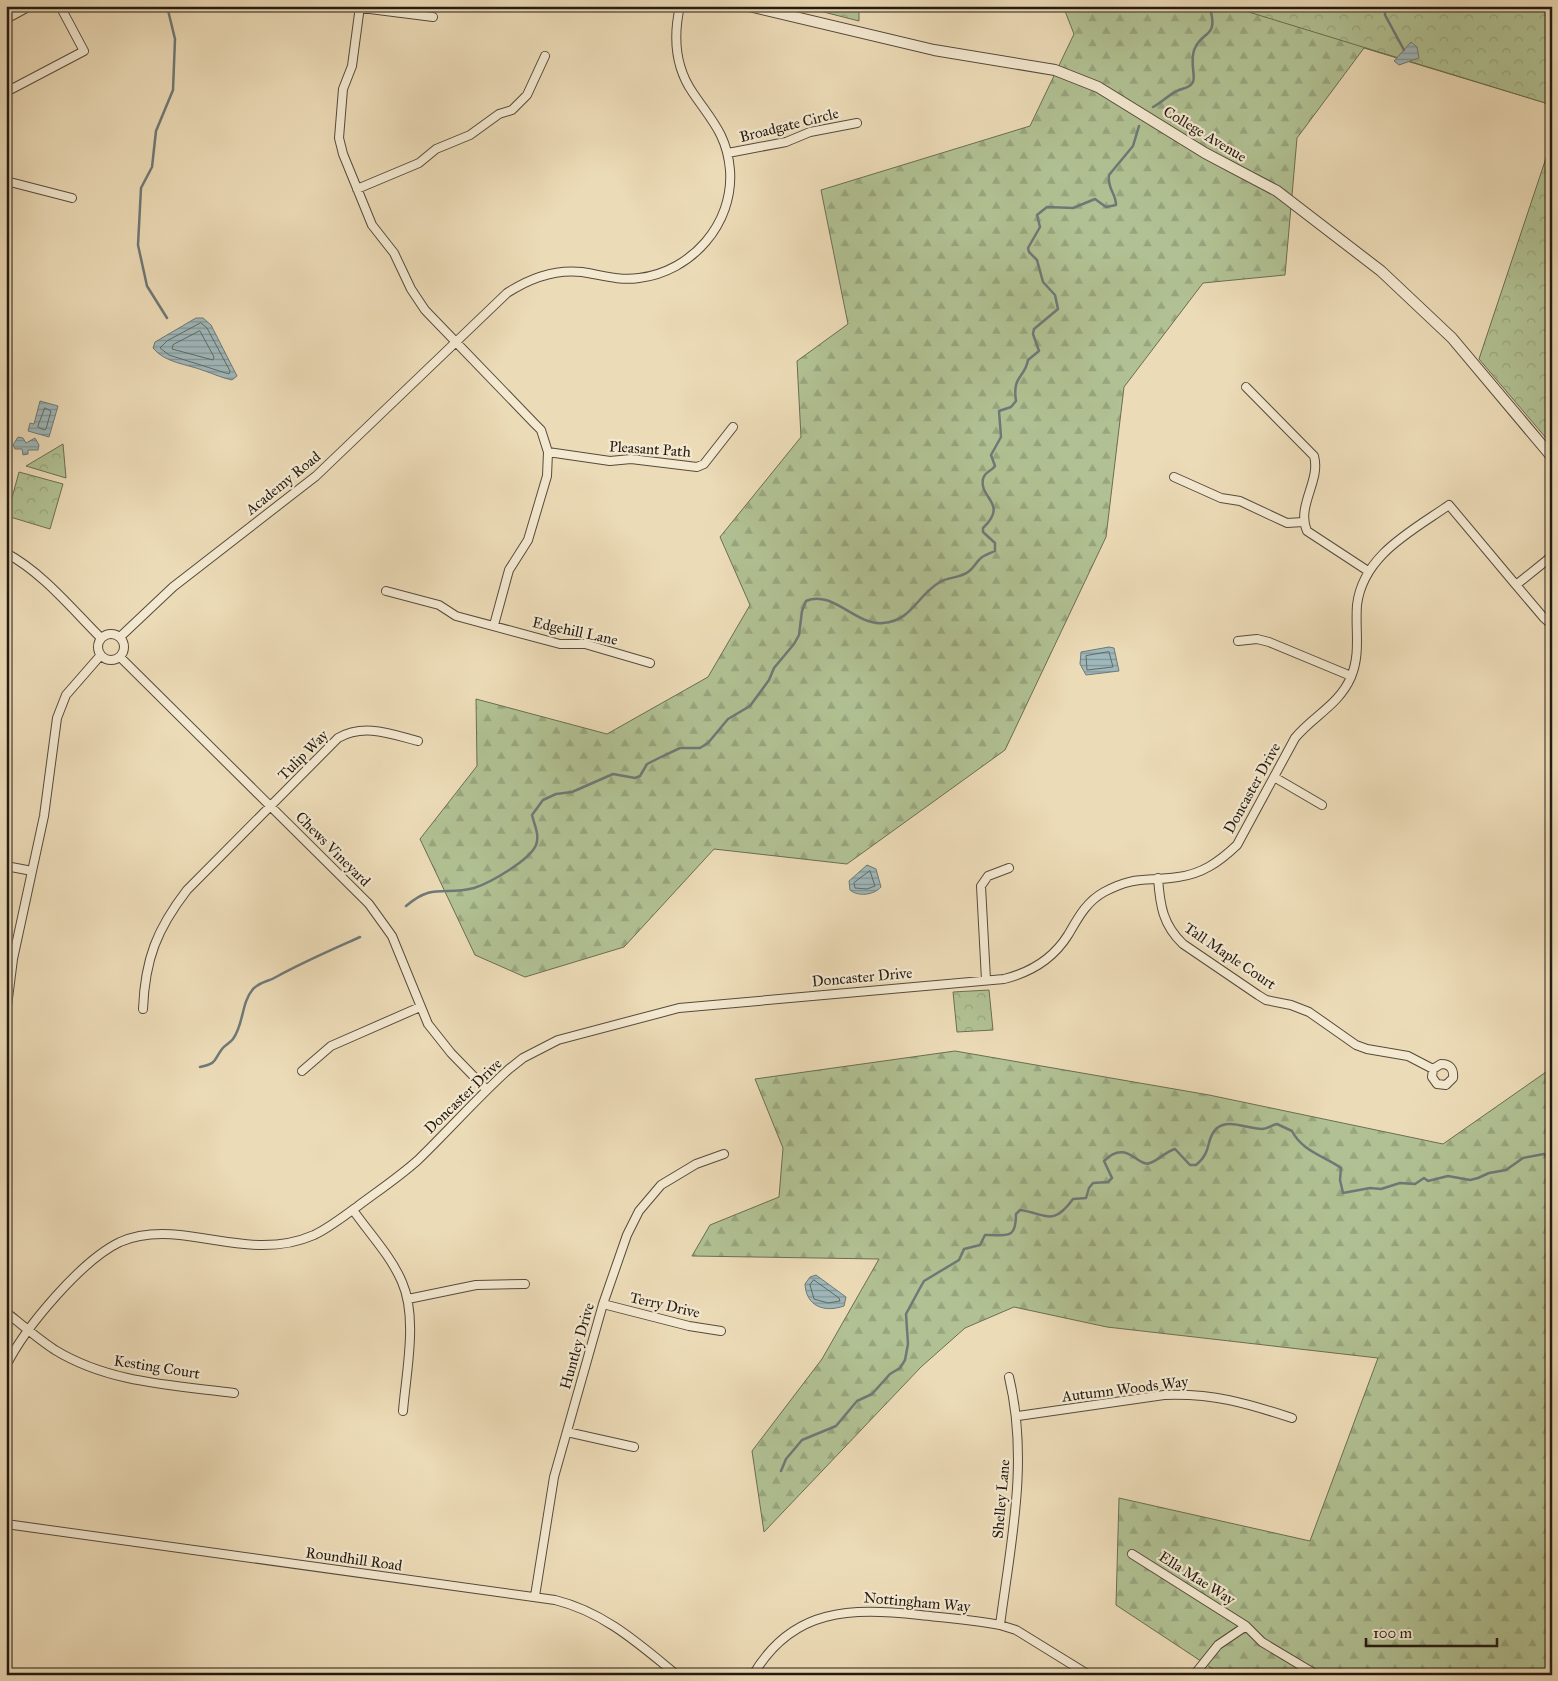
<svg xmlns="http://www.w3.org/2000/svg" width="1558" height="1681" viewBox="0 0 1558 1681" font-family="'IM FELL Great Primer',serif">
  <defs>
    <pattern id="forest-firs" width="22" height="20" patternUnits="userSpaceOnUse" patternTransform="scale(1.25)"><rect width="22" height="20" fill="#b1c193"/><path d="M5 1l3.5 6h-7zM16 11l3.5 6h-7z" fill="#98a57e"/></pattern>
    <pattern id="park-crowns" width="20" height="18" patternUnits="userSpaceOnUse" patternTransform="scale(1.25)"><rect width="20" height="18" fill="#b1c193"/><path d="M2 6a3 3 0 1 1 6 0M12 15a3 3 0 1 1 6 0" fill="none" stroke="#98a57e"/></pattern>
    <pattern id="water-rules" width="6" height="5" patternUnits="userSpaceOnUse" patternTransform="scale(1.25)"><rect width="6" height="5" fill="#9fb8bb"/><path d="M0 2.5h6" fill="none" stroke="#819597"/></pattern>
  </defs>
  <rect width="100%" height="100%" fill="#ecdbb7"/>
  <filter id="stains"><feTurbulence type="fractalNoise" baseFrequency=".004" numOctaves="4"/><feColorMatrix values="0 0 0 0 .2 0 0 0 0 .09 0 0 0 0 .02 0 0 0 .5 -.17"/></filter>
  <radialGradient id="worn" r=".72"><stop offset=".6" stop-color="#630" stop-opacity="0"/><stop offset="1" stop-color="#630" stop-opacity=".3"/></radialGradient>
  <path fill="url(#forest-firs)" stroke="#6a6e52" d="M1063 6H1552V105L1364 48 1297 138 1285 275 1203 283 1124 387 1106 537 1005 750 847 864 714 849 624 947 525 977 475 955 420 839 477 766 476 699 607 734 708 677 750 605 720 537 801 437 797 361 848 324 821 190 1030 126 1074 34Z
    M955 1051 1209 1095 1443 1144 1546 1072 1552 1063V1675H1222L1116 1605 1119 1498 1310 1541 1378 1358 1107 1327 1014 1307 965 1328 921 1367 764 1532 752 1451 822 1359 879 1259 692 1256 710 1225 779 1197 783 1148 755 1079Z"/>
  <path fill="url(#park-crowns)" stroke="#6a6e52" d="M800 6H859V21Z
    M1229 6H1552V105Z
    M1552 140V445L1479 359Z
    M63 444 66 478 26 466Z
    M19 472 63 484 50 529 7 516Z
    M989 990 993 1030 957 1032 953 992Z"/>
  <path fill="url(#water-rules)" stroke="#6e7977" d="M1411 42 1417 47 1419 58 1399 65 1394 61Z
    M196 318H203L211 325 237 376 232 380C222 378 214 374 205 371 187 364 165 363 153 348L155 342Z
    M40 401 58 406 49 437 28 431 30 423 34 424Z
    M18 437 23 438 26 443 35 438 39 445 38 450H28V454L23 455 22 449H15L13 445Z
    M1109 647 1114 648 1119 671 1086 675 1080 664 1081 652Z
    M867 865 876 869 881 887C874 895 858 897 850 890L849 881Z
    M816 1275 846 1297 844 1306C824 1313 806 1306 805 1284L810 1277Z"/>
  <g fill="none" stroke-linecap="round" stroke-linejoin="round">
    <path stroke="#626a66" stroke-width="1" d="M201 323 207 328 230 371 229 374 169 355 160 348 167 341Z
      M200 331 214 357 213 360 172 349 173 345Z
      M45 408 51 411 46 429 44 430 38 427Z
      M1109 652 1113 667 1087 670 1086 656Z
      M870 871 875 886 867 889 855 888 854 883Z
      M814 1280 839 1298 840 1301 828 1303 814 1299 810 1285Z"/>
    <path stroke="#6e7977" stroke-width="2.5" d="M1385 6V15L1404 50
      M1153 107C1163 102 1169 94 1179 90 1184 88 1190 88 1193 82 1196 76 1189 60 1195 48 1203 31 1217 37 1211 12L1203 6
      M167 318 147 286 138 245 141 188 152 167 156 131 173 90 175 39 167 6
      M406 906C434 882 444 896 474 888 490 883 530 860 536 845 540 835 534 824 532 815L543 800 556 794 572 792 613 774 635 778 640 776 647 764 657 759 680 748H700L708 743 728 719 750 706 769 680 774 668 794 644 799 635 802 611 806 601C832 589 856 626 883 623 912 621 917 595 940 582 948 577 960 578 968 572 974 568 976 562 981 558 984 555 991 553 995 551V543L983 532V528C1009 503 979 499 983 479 985 471 991 472 995 466L991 455 1001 437 999 411 1011 407 1016 401C1012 375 1025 378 1028 360L1039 351 1033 334 1034 329 1058 309 1055 295 1043 282 1037 260 1029 252 1028 248 1040 227 1037 215 1047 207 1073 208 1095 199 1106 207 1116 205C1116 193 1107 189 1109 175L1133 146 1139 126
      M200 1067C218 1063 213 1061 222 1049 225 1045 230 1043 233 1039 244 1024 241 1003 253 989 261 981 268 982 276 977 303 962 331 950 360 937
      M781 1471 786 1459 802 1440 836 1426 857 1401 872 1394 890 1374 900 1368 905 1360 908 1344 906 1314 920 1288 924 1281 959 1260 964 1249 980 1245 985 1235C1005 1234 1016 1242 1016 1214L1020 1210C1045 1213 1052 1228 1073 1199L1086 1198 1089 1188 1093 1183 1108 1182 1112 1178 1104 1161C1127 1138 1138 1168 1150 1163 1159 1160 1165 1152 1175 1149L1190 1165H1196C1213 1151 1205 1140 1216 1129 1228 1118 1247 1129 1262 1129 1267 1129 1272 1125 1277 1124L1292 1131C1302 1151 1324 1156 1341 1168L1340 1180 1343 1193 1370 1188 1381 1189 1400 1183 1415 1184 1424 1178 1428 1181 1448 1176 1470 1180 1478 1178 1489 1173 1506 1170 1523 1158 1544 1154 1552 1163"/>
    <g stroke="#564b3b" stroke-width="10">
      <path id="minor" d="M346 6 433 17
        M360 6 352 66 343 89 339 138 343 154 372 225 394 253 411 289 425 310 534 423 541 430 548 452 547 476 528 540 509 570 494 625
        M6 19 30 6
        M6 92 84 51 60 6
        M728 153 786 142 810 132 857 123
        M6 181 72 198
        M357 189 419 163 436 149 470 135 499 114 512 110 527 95 545 56
        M1246 387 1314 456C1321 481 1296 506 1307 531L1368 571
        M548 452 610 461 631 459 697 467 704 464 733 427
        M1174 477 1221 498 1240 501 1287 523 1303 522
        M6 553C43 573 71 608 101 638
        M1516 585 1544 618 1552 625
        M386 591 439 605 456 616 560 644H585L650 663
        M98 647a13 13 0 1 1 26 0a13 13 0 1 1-26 0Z
        M120 637 173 587 316 476 507 293C530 278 555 269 582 272 601 275 619 281 639 278 691 272 734 224 730 170 727 135 712 121 693 93 675 67 673 37 680 6
        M1238 641 1257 639 1269 642 1351 676
        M120 657 369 904 392 936 428 1024 451 1053 486 1089
        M1274 777 1322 805
        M6 866 32 871
        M1158 878C1160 906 1163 925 1183 944L1258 995 1266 1000 1291 1005 1309 1012 1356 1045 1367 1049 1408 1056 1433 1069 1432 1077 1437 1084 1446 1085 1453 1078C1454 1069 1450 1064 1441 1064L1433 1069
        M986 980 981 886 988 876 1009 868
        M143 1009C145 959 157 929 187 890L338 738C364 723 391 734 418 741
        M6 1014 13 959 44 816 57 718 66 695 100 656
        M302 1071 331 1046 420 1007
        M353 1210C369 1233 391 1256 402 1282 418 1318 406 1373 403 1411
        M408 1299 476 1285 525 1284
        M603 1304 689 1326 721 1331
        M6 1312C22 1325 38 1339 55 1350 109 1383 172 1385 234 1393
        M6 1366C25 1327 82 1260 120 1242 138 1234 161 1233 180 1235 226 1240 268 1255 314 1235 329 1228 344 1216 358 1206 378 1191 399 1177 418 1160 449 1130 477 1098 509 1069L523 1058 558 1040 679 1008 1004 979C1032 972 1053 959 1068 935 1078 918 1086 902 1104 892 1136 875 1146 882 1178 877 1202 874 1219 862 1237 845L1295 738C1313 716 1339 705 1351 677 1361 653 1355 630 1357 605 1363 555 1412 531 1449 505L1516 585 1552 556
        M1018 1416 1164 1395C1213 1393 1246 1403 1292 1418
        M567 1432 634 1447
        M6 1524 555 1600C604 1612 639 1644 677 1675
        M1132 1554 1246 1626 1262 1642 1317 1675
        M535 1596 554 1477 603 1304 627 1235 639 1211 661 1185 696 1164 724 1154
        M1000 1625C1011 1541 1029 1461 1009 1377
        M753 1675C793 1607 851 1608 920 1615 947 1618 973 1620 1000 1625L1016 1630 1089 1675
        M1194 1675 1218 1645 1246 1626"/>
    </g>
    <g stroke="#564b3b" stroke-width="12">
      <path id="tertiary" d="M749 6 934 50 1055 70 1098 87 1205 153 1277 191 1381 271 1452 338 1552 457"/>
    </g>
    <use href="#minor" stroke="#f3e8d0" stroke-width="8"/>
    <use href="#tertiary" stroke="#f3e8d0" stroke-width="10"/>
  </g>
  <g text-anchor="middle" stroke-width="4.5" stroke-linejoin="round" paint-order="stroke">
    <g font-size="15" fill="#241b12" stroke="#f3e8d0">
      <text transform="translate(789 125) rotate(-14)" y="5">Broadgate Circle</text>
      <text transform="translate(1205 134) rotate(31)" y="5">College Avenue</text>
      <text transform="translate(650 449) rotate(4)" y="5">Pleasant Path</text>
      <text transform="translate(283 483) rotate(-39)" y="5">Academy Road</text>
      <text transform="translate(575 631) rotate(12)" y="5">Edgehill Lane</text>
      <text transform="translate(303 755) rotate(-45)" y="5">Tulip Way</text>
      <text transform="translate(1252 788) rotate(-61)" y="5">Doncaster Drive</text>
      <text transform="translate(333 849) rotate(45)" y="5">Chews Vineyard</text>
      <text transform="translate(1230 956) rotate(34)" y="5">Tall Maple Court</text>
      <text transform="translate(862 977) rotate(-5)" y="5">Doncaster Drive</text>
      <text transform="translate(463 1096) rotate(-44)" y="5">Doncaster Drive</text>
      <text transform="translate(665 1305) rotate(13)" y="5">Terry Drive</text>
      <text transform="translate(577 1346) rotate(-74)" y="5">Huntley Drive</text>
      <text transform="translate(157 1367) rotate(9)" y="5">Kesting Court</text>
      <text transform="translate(1125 1389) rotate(-7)" y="5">Autumn Woods Way</text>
      <text transform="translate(1001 1499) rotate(-85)" y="5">Shelley Lane</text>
      <text transform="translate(354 1559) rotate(8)" y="5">Roundhill Road</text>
      <text transform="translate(1197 1578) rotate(32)" y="5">Ella Mae Way</text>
      <text transform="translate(917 1602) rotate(5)" y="5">Nottingham Way</text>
    </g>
  </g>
  <rect width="1558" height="1681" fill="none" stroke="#ecdbb7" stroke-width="25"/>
  <rect x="8" y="8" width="1543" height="1666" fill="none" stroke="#241b12" stroke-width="2.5"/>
  <rect x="12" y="12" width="1533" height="1656" fill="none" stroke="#241b12"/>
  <path d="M1366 1638v8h131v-8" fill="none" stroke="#241b12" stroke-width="2.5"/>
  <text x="1373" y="1638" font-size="15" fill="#241b12" stroke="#f3e8d0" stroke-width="4" paint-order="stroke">100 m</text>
  <rect width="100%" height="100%" filter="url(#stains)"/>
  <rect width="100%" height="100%" fill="url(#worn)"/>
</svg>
